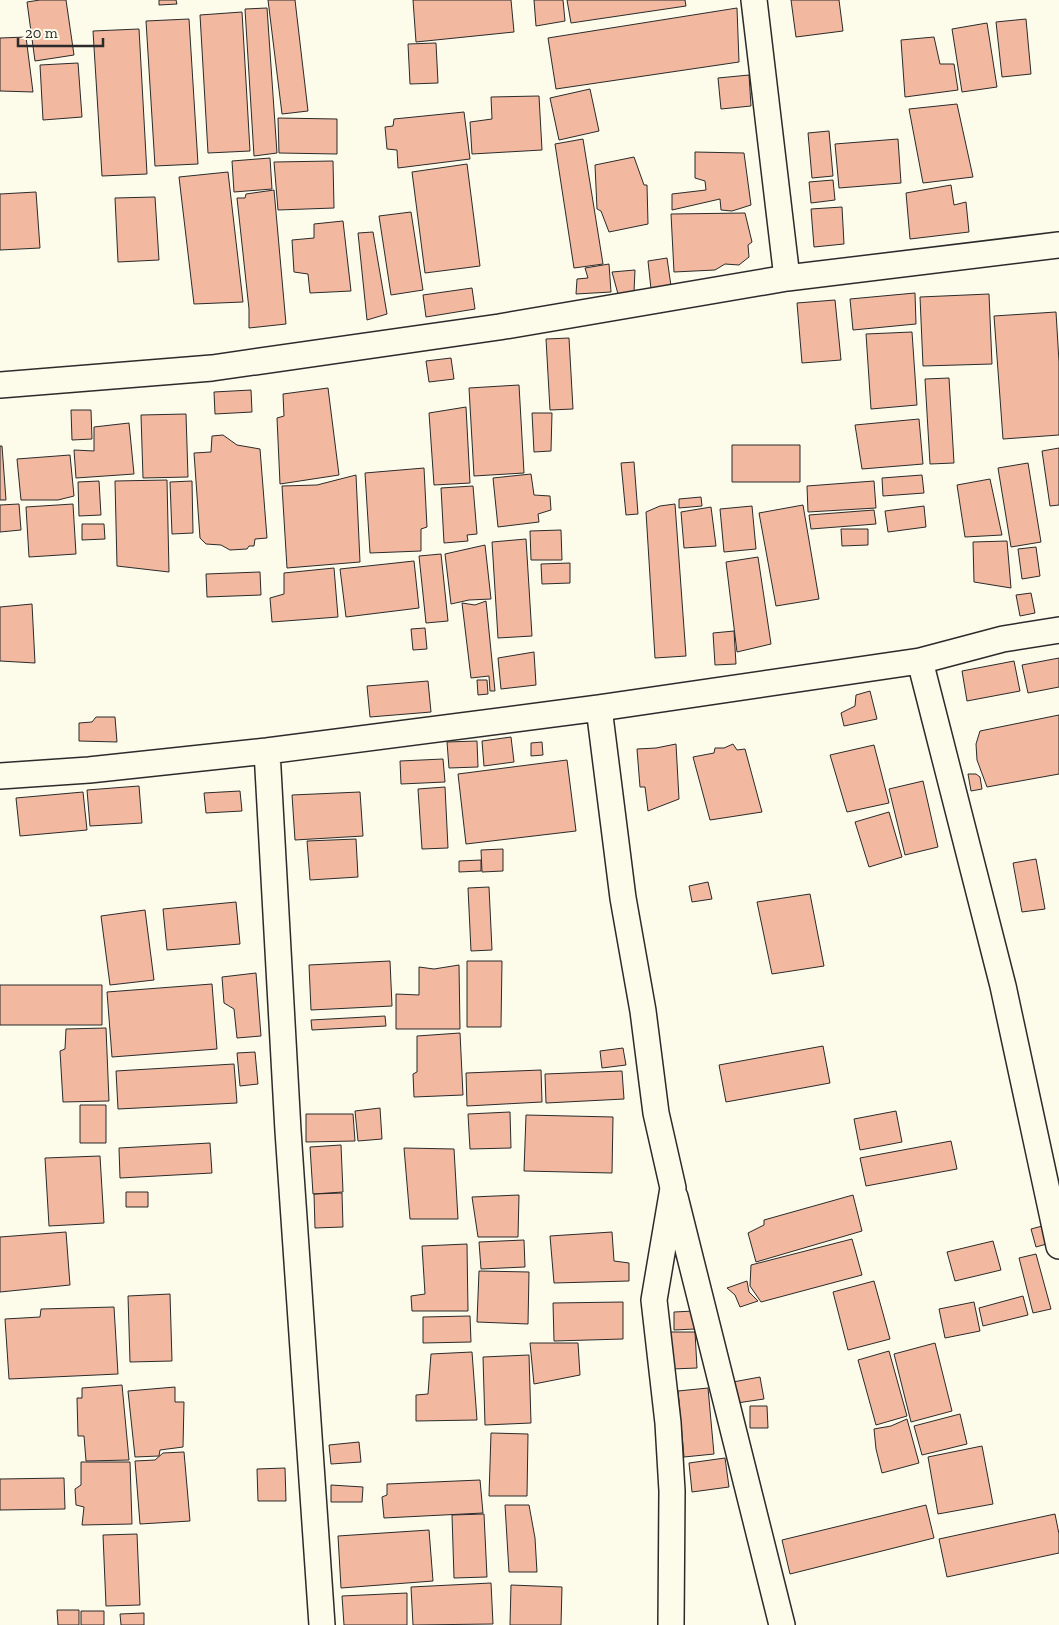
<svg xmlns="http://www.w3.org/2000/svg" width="1059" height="1625" viewBox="0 0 1059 1625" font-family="'Zilla Slab',serif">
  <rect width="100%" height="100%" fill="#fdfbea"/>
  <path fill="#f2b8a0" stroke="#2b2b2b" d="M40 0H66L74 55 35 61 27 2Z
    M159 0H176L177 4 159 5Z
    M268 0H295L308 111 282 114Z
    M413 0H511L514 32 416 42Z
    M534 0H563L565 21 536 26Z
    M567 0H685L686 6 571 23Z
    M791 0H839L843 31 796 37Z
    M267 8 277 153 254 156 245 9Z
    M737 8 739 62 556 89 548 38Z
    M242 12 250 151 208 153 200 15Z
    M189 19 198 164 155 166 146 21Z
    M1026 19 1031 74 1002 77 996 22Z
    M987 23 997 87 962 92 952 29Z
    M139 29 147 174 102 176 93 31Z
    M26 37 33 92 0 91V38Z
    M934 37 940 64H954L958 90 905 97 901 40Z
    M436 43 438 83 410 84 408 44Z
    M78 63 82 117 43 120 40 65Z
    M749 75 751 106 721 109 718 78Z
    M590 89 599 131 559 140 550 98Z
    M539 96 542 150 472 154 470 122 492 119 491 97Z
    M957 104 973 177 923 183 909 109Z
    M464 112 470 159 398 168 397 150 387 149 385 127 393 126 394 119Z
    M278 118 337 119V154L279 153Z
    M829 131 833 176 812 178 808 133Z
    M583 139 603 264 574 268 555 144Z
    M898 139 901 183 839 188 835 144Z
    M695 152 744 153 751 205 732 211 721 210 720 199 672 210V194L706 190 705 181 695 178Z
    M634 157 644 185H647L648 224 609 232 601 211 597 209 595 165Z
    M270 158 272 189 234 192 232 161Z
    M333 161 334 208 278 210 274 162Z
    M467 164 480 266 425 273 412 172Z
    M228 172 243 302 194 304 179 177Z
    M833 180 835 200 811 203 809 182Z
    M951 185 954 205 966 202 969 232 910 239 906 193Z
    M274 190 286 324 249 328V309L237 198H245L246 194Z
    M36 192 40 248 0 250V194Z
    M155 197 159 260 118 262 115 198Z
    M842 207 844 244 814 247 811 209Z
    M411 212 423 290 391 295 379 216Z
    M745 213 752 242 748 245 749 257 739 265 725 264 715 270 674 272 671 214Z
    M343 221 351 291 310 293 308 274 294 272 292 240 314 238V224Z
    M373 232 387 314 367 320 358 233Z
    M667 258 671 286 651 289 648 261Z
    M609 264 611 292 576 294 577 279 588 278 585 268Z
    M635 270 634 292 618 294 612 272Z
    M472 288 475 309 426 317 423 295Z
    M915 293 916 324 853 330 850 299Z
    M989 294 992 364 923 366 920 297Z
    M835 300 841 360 802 363 797 303Z
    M1056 312 1059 362V435L1003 439 994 316Z
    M912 332 917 405 871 409 866 334Z
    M569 338 573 409 550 410 546 339Z
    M451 358 454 379 429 382 426 361Z
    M949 378 954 463 930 464 925 379Z
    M519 385 524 473 474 476 469 388Z
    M328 388 339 475 280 484 277 418 284 416 283 394Z
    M251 390 252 412 215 414 214 392Z
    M466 407 470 483 434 485 429 413Z
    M71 410H91L92 439 72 440Z
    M532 413H552L551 451 534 452Z
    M186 414 188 477 143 478 141 415Z
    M919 419 923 464 862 469 855 425Z
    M129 423 134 474 76 478 74 450 94 451V427Z
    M223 435 237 445 260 449 267 538 255 539 254 546H249L247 549 230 550 221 545 206 544 200 538 194 453 211 452 212 436Z
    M732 445H800V482H732Z
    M0 446H2L6 500H0Z
    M1059 448V505L1050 506 1042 451Z
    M70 455 74 496 58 500H21L17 459Z
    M634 462 638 514 626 515 621 463Z
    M1028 463 1041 542 1011 547 998 468Z
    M424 468 427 527 421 529V551L370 553 365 473Z
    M531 474 534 495 550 496 551 510 538 514 539 522 498 527 493 478Z
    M356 475 360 562 287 568 282 486 317 485Z
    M922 475 924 493 883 496 882 478Z
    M990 479 1002 535 965 537 957 485Z
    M167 480 169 572 117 566 115 481Z
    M99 481 101 515 79 516 78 482Z
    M192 481 193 533 172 534 170 482Z
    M874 481 876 508 808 512 807 486Z
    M473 486 477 534 467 535 468 541 444 543 441 488Z
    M701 497 702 506 679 508V499Z
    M19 504 21 530 0 532V505Z
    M73 504 76 554 29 557 26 507Z
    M675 504 686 656 655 658 646 512 660 506Z
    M803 505 819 599 776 606 759 513Z
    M752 506 756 549 724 552 720 509Z
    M924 506 926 527 888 532 885 511Z
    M711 507 716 546 684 548 681 512Z
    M874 510 876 524 811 529 809 515Z
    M82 524H104L105 539 82 540Z
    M841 529H868V545L842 546Z
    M561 530 562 560H531L530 531Z
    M526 539 532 636 498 638 492 542Z
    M1007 541 1011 588 974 582 973 542Z
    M485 545 491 599 469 600 451 604 445 554Z
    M1036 547 1040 576 1022 579 1018 549Z
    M441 554 448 621 426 623 419 556Z
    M758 557 771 644 737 652 726 562Z
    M414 561 419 608 346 617 340 569Z
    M570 563V583L542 584 541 564Z
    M334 568 338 617 272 622 270 598 284 594V573Z
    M260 572 261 595 207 597 206 574Z
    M1031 593 1035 613 1020 616 1016 595Z
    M486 601 495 691H490L489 676 471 678 462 603 475 605Z
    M32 604 35 663 0 661V607Z
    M425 628 427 649 413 650 411 629Z
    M734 631 736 664 715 665 713 633Z
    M534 652 536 685 501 689 498 658Z
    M1059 658V687L1028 693 1022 665Z
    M1014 661 1020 691 967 701 962 671Z
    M477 680H487L488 694 478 695Z
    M428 681 431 712 370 717 367 686Z
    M870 691 877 719 844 726 841 713 855 706 856 695Z
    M1059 715V774L987 787 977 760 976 744 980 731Z
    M96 717H115L117 742 79 741V723L92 722Z
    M511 737 514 762 484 766 482 741Z
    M477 741 478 767 449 768 447 742Z
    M542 742 543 755 531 756V743Z
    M676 744 679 799 648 811 645 787H640L637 749 656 748Z
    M733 744 737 750 745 749 762 812 710 820 693 757 714 753 715 748H724Z
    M874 745 889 803 847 812 830 755Z
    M443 759 445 782 401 784 400 761Z
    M567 760 576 831 466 844 458 774Z
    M968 774H976L980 777 982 789 971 791Z
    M923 781 938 847 905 855 889 789Z
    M139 786 142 823 90 826 87 790Z
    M445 787 448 848 422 849 418 789Z
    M240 791 242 811 206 813 204 793Z
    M83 792 87 830 20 836 16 798Z
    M360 792 363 836 295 840 292 795Z
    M889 812 902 857 869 867 855 822Z
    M356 839 358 877 310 880 307 841Z
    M503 849V871L482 872 481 850Z
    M1036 859 1045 909 1022 912 1013 863Z
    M481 860V871L459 872V861Z
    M708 882 712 899 692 902 689 886Z
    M489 887 492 950 471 951 468 888Z
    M810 894 824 966 772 974 757 902Z
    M236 902 240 944 167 950 163 909Z
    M145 910 154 980 110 985 101 916Z
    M390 961 392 1006 311 1010 309 965Z
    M467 961H502L501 1027H467Z
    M459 965 460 1029H396V994L419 995V967L434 969Z
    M256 973 261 1036 237 1038 234 1009 224 1003 222 977Z
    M212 984 217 1049 112 1057 107 992Z
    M0 985H102V1025H0Z
    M385 1016 386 1026 312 1030 311 1020Z
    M106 1028 109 1101 63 1102 60 1051 65 1049 66 1029Z
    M460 1033 463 1095 414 1097 413 1074 417 1072V1036Z
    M823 1046 830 1083 726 1102 719 1065Z
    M623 1048 626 1065 602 1068 600 1051Z
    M255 1052 258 1084 240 1086 237 1053Z
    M234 1064 237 1103 118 1109 116 1071Z
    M541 1070 542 1102 467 1106 466 1073Z
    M622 1071 624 1099 546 1103 545 1074Z
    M80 1105H106V1143H80Z
    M380 1108 382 1139 358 1141 355 1111Z
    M896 1111 902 1142 860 1150 854 1119Z
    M510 1112 511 1148 470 1149 468 1114Z
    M306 1114H353L355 1141 306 1142Z
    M526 1115 613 1117 612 1173 524 1171Z
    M951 1141 957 1169 866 1186 860 1158Z
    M210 1143 212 1173 120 1178 119 1148Z
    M341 1145 343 1192 313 1194 310 1147Z
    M404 1148 454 1149 458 1219H410Z
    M100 1156 104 1223 49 1226 45 1158Z
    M126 1192H148V1207H126Z
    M342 1193 343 1227 315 1228 314 1194Z
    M519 1195 518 1237H478L472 1197Z
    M853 1195 862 1231 756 1262 748 1233 764 1225V1220Z
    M1046 1225 1050 1243 1036 1247 1031 1229Z
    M66 1232 70 1285 0 1292V1237Z
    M612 1232 614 1261 629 1263V1281L554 1283 550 1236Z
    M852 1239 862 1275 761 1302 750 1286 751 1265Z
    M524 1240 525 1267 481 1269 479 1242Z
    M993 1241 1001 1270 955 1281 947 1252Z
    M467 1244 468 1311H412L411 1296 425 1294 422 1246Z
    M1036 1254 1051 1309 1033 1313 1019 1258Z
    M479 1271 529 1272 528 1324 477 1322Z
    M747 1281 749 1292 758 1301 740 1307 735 1295 727 1288Z
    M874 1281 890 1339 848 1350 833 1292Z
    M170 1294 172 1361 130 1362 128 1296Z
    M1023 1296 1028 1315 983 1326 979 1308Z
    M623 1302V1339L554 1341 553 1303Z
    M974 1302 980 1331 945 1338 939 1309Z
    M114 1307 118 1374 9 1379 5 1319 40 1317 41 1309Z
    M694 1311 695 1329 674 1330V1312Z
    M470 1316 471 1342 423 1343V1317Z
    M670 1332H695L697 1368 672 1369Z
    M530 1343H578L580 1375 534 1384Z
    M935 1343 952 1411 911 1422 894 1354Z
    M889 1351 907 1416 876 1425 858 1360Z
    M472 1352 477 1420 416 1421V1395L428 1394 431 1354Z
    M529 1355 531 1423 485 1425 483 1357Z
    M760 1377 764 1399 737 1403 733 1382Z
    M122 1385 129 1460 86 1461 84 1436H78L77 1398H82V1388Z
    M175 1387V1402H184L183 1447 160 1450 159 1456 135 1457 128 1391Z
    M708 1388 714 1454 684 1457 678 1391Z
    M750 1406H767L768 1428H750Z
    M960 1414 967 1444 922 1455 914 1426Z
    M907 1419 919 1463 882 1473 876 1449 874 1429 891 1426Z
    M491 1433 528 1434 527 1496H489Z
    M359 1442 361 1462 331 1464 329 1445Z
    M982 1446 993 1504 938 1514 928 1457Z
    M184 1452 190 1521 140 1524 135 1461 155 1460 163 1453Z
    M725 1458 729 1487 692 1492 689 1463Z
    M81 1462H130L132 1524 82 1525 84 1507 76 1505 75 1489 81 1485Z
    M285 1468 286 1501H258L257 1469Z
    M64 1478 65 1509 0 1510V1479Z
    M480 1480 483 1513 384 1518 382 1497 387 1495V1484Z
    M331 1485 363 1487 362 1502H331Z
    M505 1505H529L535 1538 537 1572H509Z
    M926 1505 934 1538 790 1574 782 1540Z
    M484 1514 487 1577 454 1578 452 1515Z
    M1055 1514 1059 1534V1553L947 1577 939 1539Z
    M429 1530 433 1581 341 1588 338 1536Z
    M137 1534 140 1605 106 1606 103 1535Z
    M491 1583 493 1624 413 1625 411 1587Z
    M511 1585 562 1587 561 1625H510Z
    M407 1593V1625H344L342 1596Z
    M57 1610H79V1625H58Z
    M81 1611H104V1625H81Z
    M144 1613V1625H121L120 1614Z"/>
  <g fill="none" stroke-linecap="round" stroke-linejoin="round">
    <g stroke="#2b2b2b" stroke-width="28">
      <path id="minor" d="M754 0 787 278
        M0 385 212 368 499 327 787 278 1059 245
        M920 661 1003 986 1059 1246
        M599 708 623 898 643 1011 656 1113 673 1188 654 1300 668 1423 672 1491 671 1625
        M267 751 288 1131 322 1625
        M0 776 89 770 267 751 599 708 920 661 1003 639 1059 630
        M675 1197 782 1625"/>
    </g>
    <use href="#minor" stroke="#fdfbea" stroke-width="25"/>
  </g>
  <path d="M18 38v8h85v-8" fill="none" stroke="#2b2b2b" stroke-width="2.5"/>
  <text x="25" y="38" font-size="15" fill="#2b2b2b" stroke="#fdfbea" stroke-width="4" paint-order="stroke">20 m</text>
</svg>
